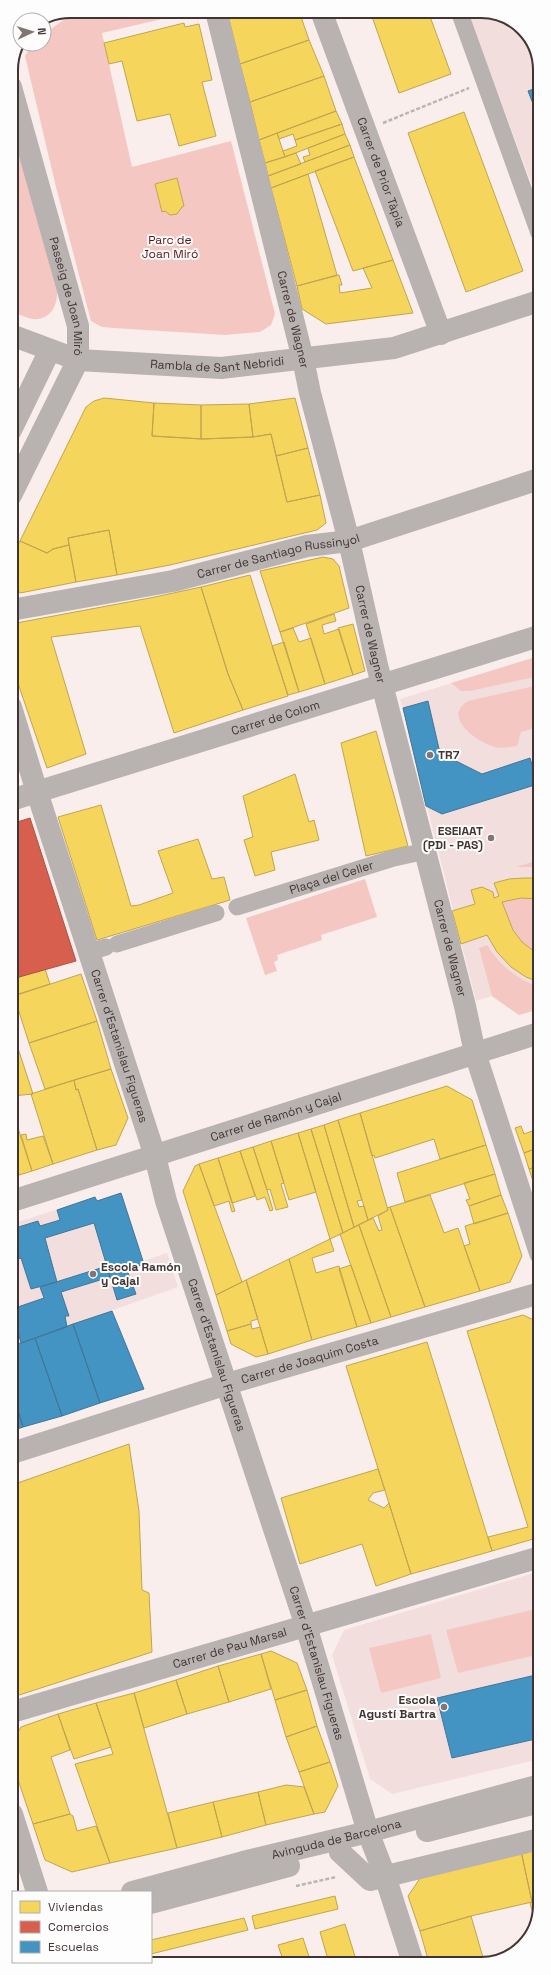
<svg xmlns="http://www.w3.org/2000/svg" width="551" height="1975" viewBox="0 0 551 1975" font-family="'Space Grotesk',sans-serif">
  <rect width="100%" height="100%" fill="#faeeed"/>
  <path fill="#f2dfdd" d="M467 11H489L520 26 539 58V204Z
    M539 656V1009L519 1015 492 996 476 1001 400 699Z
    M121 1193 143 1261 167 1253 178 1287 12 1346V1224L95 1197 97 1201Z
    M540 1571V1759L392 1794 370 1779 332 1655 344 1630Z"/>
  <path fill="#f5c7c2" d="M81 11H196L102 33 132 167 231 141 275 314 271 325 260 332 225 335 113 328 102 327 91 321 56 187 25 56 32 44H44V34L69 16Z
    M11 125 15 131 57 292C58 306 49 321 33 319 26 318 18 314 11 311Z
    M539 656V676L470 691H461L451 683Z
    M539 685V727L521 732 517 746C510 747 502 749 495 747 478 743 441 717 468 701Z
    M539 860V867H516Z
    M365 879 377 917 321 935 322 940 277 955 278 960 274 962 277 971 265 975 246 918Z
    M521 898 539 899V955C516 941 511 927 502 902Z
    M487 945C500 966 517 979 539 987V1009L519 1015 492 996 479 948Z
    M540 1608V1654L458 1673 446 1630Z
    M431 1634 441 1678 381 1693 369 1648Z"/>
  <path fill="#f6d55c" stroke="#c0a550" d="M227 11H299L309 40 240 64Z
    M370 11H428L451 74 399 93Z
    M184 23 185 27 199 24 212 80 202 82 216 136 179 146 170 114 137 121 122 61 109 64 104 43Z
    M309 40 324 76 250 102 240 64Z
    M324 76 336 111 259 140 250 102Z
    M336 111 342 124 295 140 293 134 279 139 277 133Z
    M464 112 523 271 466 292 408 133Z
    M342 124 345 134 285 157 283 151 297 146 295 140Z
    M277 133 285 157 265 163 259 140Z
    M345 134 350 145 305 162 303 157 310 155 308 148Z
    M350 145 354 157 271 188 268 176Z
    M296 153 301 164 268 176 265 163Z
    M354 157 393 260 353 271 315 171Z
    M308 174 337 275 297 286 271 188Z
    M177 178 184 206 182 207 177 214 170 215 165 211 162 212 155 184Z
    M393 260 413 313 326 324 302 309 297 286 339 275 342 285H339L340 293 372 288 363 268Z
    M104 398 154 403 152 436 203 439 253 437 271 434 287 502 320 495 326 523 317 530 170 565 117 575 109 530 68 538 69 545 53 549 47 553 20 541 86 407 94 401Z
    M295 398 308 448 276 456 271 434 253 437 249 404Z
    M154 403 201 405V439L152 436Z
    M249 404 253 437 201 439V405Z
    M308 448 320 495 287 502 276 456Z
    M109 530 117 575 76 582 68 538Z
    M20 541 47 553 53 549 69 545 76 582 20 593 11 581V558Z
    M323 557 333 559 339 566 349 608 280 632 260 571Z
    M250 575 288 696 243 710 228 674 201 587Z
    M201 587 228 674 243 710 174 733 140 626 51 637 86 754 47 768 11 663V624L155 597Z
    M334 614 336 621 322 625 324 634 339 629 353 675 325 684 306 624Z
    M353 624 365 671 353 675 338 628Z
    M293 628 299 642 311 638 325 684 299 692 280 632Z
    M284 642 299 692 288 695 272 646Z
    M376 731 408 846 366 856 341 743Z
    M11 758 19 781 11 783Z
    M295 774 309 822 314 820 319 840 271 852 275 870 255 876 244 840 253 837 243 796Z
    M101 805 131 906 139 905 173 893 158 851 198 839 212 879 224 877 230 900 97 940 58 817Z
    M524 878H539V899L521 898 502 902 513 930 522 942 539 955V982L526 977 511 967 497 952 487 935 461 944 452 911 475 904 471 890 482 887 493 892 494 898 499 896 494 883 509 879Z
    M45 969 50 984 12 996V979Z
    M81 974 97 1021 29 1043 14 996Z
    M97 1021 111 1069 45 1089 29 1043Z
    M12 1030 33 1094 12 1096Z
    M111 1069 128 1118 116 1145 97 1150 78 1089 76 1090 74 1080Z
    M74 1080 76 1090 78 1089 97 1150 53 1164 31 1094Z
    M447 1086 472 1100 486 1145 440 1159 434 1139 375 1158 374 1155 372 1156 360 1113Z
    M360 1113 388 1210 368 1220 338 1120Z
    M338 1120 362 1200 357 1201 359 1207 364 1206 368 1220 354 1227 324 1125Z
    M17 1125 32 1171 19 1175 12 1153V1127Z
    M324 1125 354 1227 343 1233 311 1129Z
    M521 1126 524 1134 538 1129 540 1132V1147L524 1153 515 1128Z
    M311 1129 343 1233 330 1239 298 1133Z
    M298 1133 316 1192 289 1200 271 1141Z
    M26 1134 27 1140 43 1136 53 1164 32 1171 21 1135Z
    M271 1141 284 1183 281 1184 288 1207 276 1210 270 1189 267 1190 253 1147Z
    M486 1145 495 1174 405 1202 397 1173Z
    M253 1147 267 1190 273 1210 270 1211 265 1197 257 1200 240 1151Z
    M540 1147V1166L529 1169 524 1153Z
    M240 1151 255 1196 232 1203 218 1158Z
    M12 1153 19 1175 12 1178Z
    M218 1158 235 1211 232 1212 229 1201 214 1206 199 1164Z
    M199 1164 242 1282 216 1295 183 1191 195 1166Z
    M540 1166V1183L534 1184 529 1169Z
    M495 1174 501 1195 469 1206 466 1200 470 1199 464 1183Z
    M540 1183V1199H539L534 1184Z
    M430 1195 444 1233 458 1228 480 1291 425 1307 390 1207Z
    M501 1195 508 1213 474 1224 469 1206Z
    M390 1207 425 1307 391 1317 359 1225 373 1218 379 1231 382 1230 378 1216 388 1210 387 1208Z
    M508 1213 522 1256 510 1282 480 1291 464 1246 470 1244 465 1226Z
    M359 1225 391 1317 371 1323 340 1234Z
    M330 1239 334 1251 312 1258 316 1273 339 1266 357 1327 312 1340 289 1259Z
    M289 1259 312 1340 268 1354 246 1280Z
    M351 1265 371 1323 357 1327 339 1269Z
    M246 1280 258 1319 251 1321V1324L227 1331 216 1295Z
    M523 1315 540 1323V1537L492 1551 488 1537 528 1527 467 1331Z
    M251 1324 252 1329 260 1327 268 1354 256 1357 231 1344 227 1331Z
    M427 1342 492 1551 411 1574 346 1366Z
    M129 1444 139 1511 142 1590 149 1593 152 1652 13 1697 12 1485Z
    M378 1469 385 1490 373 1493 368 1500 384 1508 389 1503 411 1574 376 1586 362 1544 300 1564 281 1498Z
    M271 1651 297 1663 307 1690 275 1700 261 1654Z
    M261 1654 271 1689 229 1702 218 1666Z
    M218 1666 229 1702 187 1714 176 1680Z
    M176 1680 187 1714 144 1728 134 1693Z
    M307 1690 317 1726 286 1737 275 1700Z
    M134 1693 177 1848 110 1863 75 1764 113 1754 96 1703Z
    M96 1703 111 1747 74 1759 58 1714Z
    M58 1714 70 1750 51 1757 70 1814 33 1824 12 1762V1743L21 1727Z
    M317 1726 330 1762 299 1772 286 1737Z
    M330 1762 338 1786 325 1812 314 1814 299 1772Z
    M286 1785 304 1787 314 1814 266 1825 258 1792Z
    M258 1792 266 1825 222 1837 213 1802Z
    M213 1802 222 1837 177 1848 168 1813Z
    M70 1814 73 1816 77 1831 96 1826 110 1863 72 1872 45 1860 33 1824Z
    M540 1846V1901L532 1902 521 1851Z
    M521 1851 532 1902 471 1916 420 1931 408 1896 425 1871Z
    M335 1896 338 1909 255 1929 252 1916Z
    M540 1901V1906L535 1920 530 1903Z
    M471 1916 484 1961 476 1963H429L420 1931Z
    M244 1918 248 1930 151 1954V1940Z
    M345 1924 357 1963H329L320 1932Z
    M303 1938 311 1963H284L278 1945Z
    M503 1957 493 1963H490L489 1959Z
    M489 1959 490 1963H476L484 1961Z"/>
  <path fill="#d6604d" stroke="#a95345" d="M30 818 76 961 12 979 11 824Z"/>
  <path fill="#4393c3" stroke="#427698" d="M539 87V119L528 91Z
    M428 701 440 753 482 774 530 758 538 784 442 814 426 806 403 708Z
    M121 1193 144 1264 127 1270 136 1294 117 1300 94 1223 45 1238 57 1282 31 1289 21 1258 12 1261V1227V1229L38 1221 40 1226 60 1220 57 1210 95 1197 97 1201Z
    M107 1266 110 1277 61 1292 69 1316H65L67 1327 21 1343 18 1332 14 1333 12 1326V1309L44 1298 40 1287Z
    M112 1311 144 1389 100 1403 73 1324Z
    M73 1324 100 1403 62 1416 35 1338Z
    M35 1338 62 1416 23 1427 12 1390V1346Z
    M12 1390 23 1427 12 1431Z
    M540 1674V1738L452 1758 437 1698Z"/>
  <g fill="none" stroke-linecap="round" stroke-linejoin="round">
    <path stroke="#bab4b3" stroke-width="2.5" stroke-dasharray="4 2" stroke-linecap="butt" d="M383 123 469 88
      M296 1886 336 1877"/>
    <g stroke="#b8b2b1" stroke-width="17">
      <path d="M459 11 539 233"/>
      <path id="s1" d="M237 907 394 858 426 851"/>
      <path d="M117 944 216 913"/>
      <path d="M89 952 106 947"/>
    </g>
    <g stroke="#b8b2b1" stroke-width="22">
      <path id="s2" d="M216 11 303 359 310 393 349 541 377 665 465 1006 475 1053 540 1253"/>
      <path id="s3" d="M321 11 441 334"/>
      <path id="s4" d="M11 87 78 326V360L11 495"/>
      <path id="s5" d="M11 335 78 360 221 368 394 348 539 301"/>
      <path d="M11 430 50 350"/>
      <path id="s6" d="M11 610 173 581 307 546 349 541 539 479"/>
      <path id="s7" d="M11 707 37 792 155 1156 166 1201 306 1626 368 1832 385 1876 413 1963"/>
      <path id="s8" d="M11 800 539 636"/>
      <path id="s9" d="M12 1201 539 1033"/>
      <path id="s10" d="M12 1453 227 1384 540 1293"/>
      <path id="s11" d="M12 1712 540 1557"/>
      <path d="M12 1814 37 1892"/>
      <path d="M340 1852 370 1880 540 1839"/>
      <path d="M61 1962H62"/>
    </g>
    <g stroke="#b8b2b1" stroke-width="22">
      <path d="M427 1831 540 1802"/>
      <path id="s12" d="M132 1892 243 1862 368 1832 540 1785"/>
      <path d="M151 1903 289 1866"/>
    </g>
  </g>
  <g fill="#827574" stroke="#fdfdfd" stroke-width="1.5">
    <circle cx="430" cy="755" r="4"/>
    <circle cx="491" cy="838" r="4"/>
    <circle cx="93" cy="1274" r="4"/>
    <circle cx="444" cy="1707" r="4"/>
  </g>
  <g text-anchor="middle" stroke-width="4" stroke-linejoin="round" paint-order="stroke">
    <g font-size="12" fill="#413433" stroke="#fdfdfd">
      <text dy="4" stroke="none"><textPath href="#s3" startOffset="172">Carrer de Prior Tàpia</textPath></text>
      <text dy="4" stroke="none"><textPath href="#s4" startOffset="217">Passeig de Joan Miró</textPath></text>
      <text dy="4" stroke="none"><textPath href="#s2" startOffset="318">Carrer de Wagner</textPath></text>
      <text dy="4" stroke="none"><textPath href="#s5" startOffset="211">Rambla de Sant Nebridi</textPath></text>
      <text dy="4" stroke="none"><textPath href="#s6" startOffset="273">Carrer de Santiago Russinyol</textPath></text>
      <text dy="4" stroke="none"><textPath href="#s2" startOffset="642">Carrer de Wagner</textPath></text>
      <text dy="4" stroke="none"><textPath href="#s8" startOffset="277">Carrer de Colom</textPath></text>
      <text dy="4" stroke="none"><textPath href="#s1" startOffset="99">Plaça del Celler</textPath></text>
      <text dy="4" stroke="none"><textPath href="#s2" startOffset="966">Carrer de Wagner</textPath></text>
      <text dy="4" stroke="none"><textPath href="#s7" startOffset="356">Carrer d'Estanislau Figueras</textPath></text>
      <text dy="4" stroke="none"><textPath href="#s9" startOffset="277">Carrer de Ramón y Cajal</textPath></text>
      <text dy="4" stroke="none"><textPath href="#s7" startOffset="680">Carrer d'Estanislau Figueras</textPath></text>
      <text dy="4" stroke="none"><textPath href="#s10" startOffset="312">Carrer de Joaquim Costa</textPath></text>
      <text dy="4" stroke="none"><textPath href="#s11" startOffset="227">Carrer de Pau Marsal</textPath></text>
      <text dy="4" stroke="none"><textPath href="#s7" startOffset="1004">Carrer d'Estanislau Figueras</textPath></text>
      <text dy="4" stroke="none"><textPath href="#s12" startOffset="211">Avinguda de Barcelona</textPath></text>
    </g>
    <g font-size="12" fill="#5e1213" stroke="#fdfdfd">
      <text x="170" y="244">Parc de<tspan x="170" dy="14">Joan Miró</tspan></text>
    </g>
    <g font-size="12" font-weight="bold" fill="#413433" stroke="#fdfdfd" text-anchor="start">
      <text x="438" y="759">TR7</text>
      <text x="483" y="835" text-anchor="end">ESEIAAT<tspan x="483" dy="14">(PDI - PAS)</tspan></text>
      <text x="101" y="1271">Escola Ramón<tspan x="101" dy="14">y Cajal</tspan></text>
      <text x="436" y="1704" text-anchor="end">Escola<tspan x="436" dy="14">Agustí Bartra</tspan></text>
    </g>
  </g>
  <path d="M0 0H551V1975H0ZM70 18H481A52 52 0 0 1 533 70V1905A52 52 0 0 1 481 1957H70A52 52 0 0 1 18 1905V70A52 52 0 0 1 70 18Z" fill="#fdfdfd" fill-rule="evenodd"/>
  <path fill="none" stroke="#413433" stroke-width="2" d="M70 18H481A52 52 0 0 1 533 70V1905A52 52 0 0 1 481 1957H70A52 52 0 0 1 18 1905V70A52 52 0 0 1 70 18Z"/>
  <rect x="12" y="1891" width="140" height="72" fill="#fdfdfd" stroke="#b2adac"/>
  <rect x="20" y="1901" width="20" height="12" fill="#f6d55c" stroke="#b2adac"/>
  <text x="48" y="1911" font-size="12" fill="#413433">Viviendas</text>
  <rect x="20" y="1921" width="20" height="12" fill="#d6604d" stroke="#b2adac"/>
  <text x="48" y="1931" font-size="12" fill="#413433">Comercios</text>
  <rect x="20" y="1941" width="20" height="12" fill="#4393c3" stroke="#b2adac"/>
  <text x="48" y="1951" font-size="12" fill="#413433">Escuelas</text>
  <g transform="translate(32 32) rotate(86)"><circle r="19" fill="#fdfdfd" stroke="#b2adac"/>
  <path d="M0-3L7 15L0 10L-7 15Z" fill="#827574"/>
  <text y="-6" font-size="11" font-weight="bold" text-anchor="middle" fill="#413433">N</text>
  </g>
</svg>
